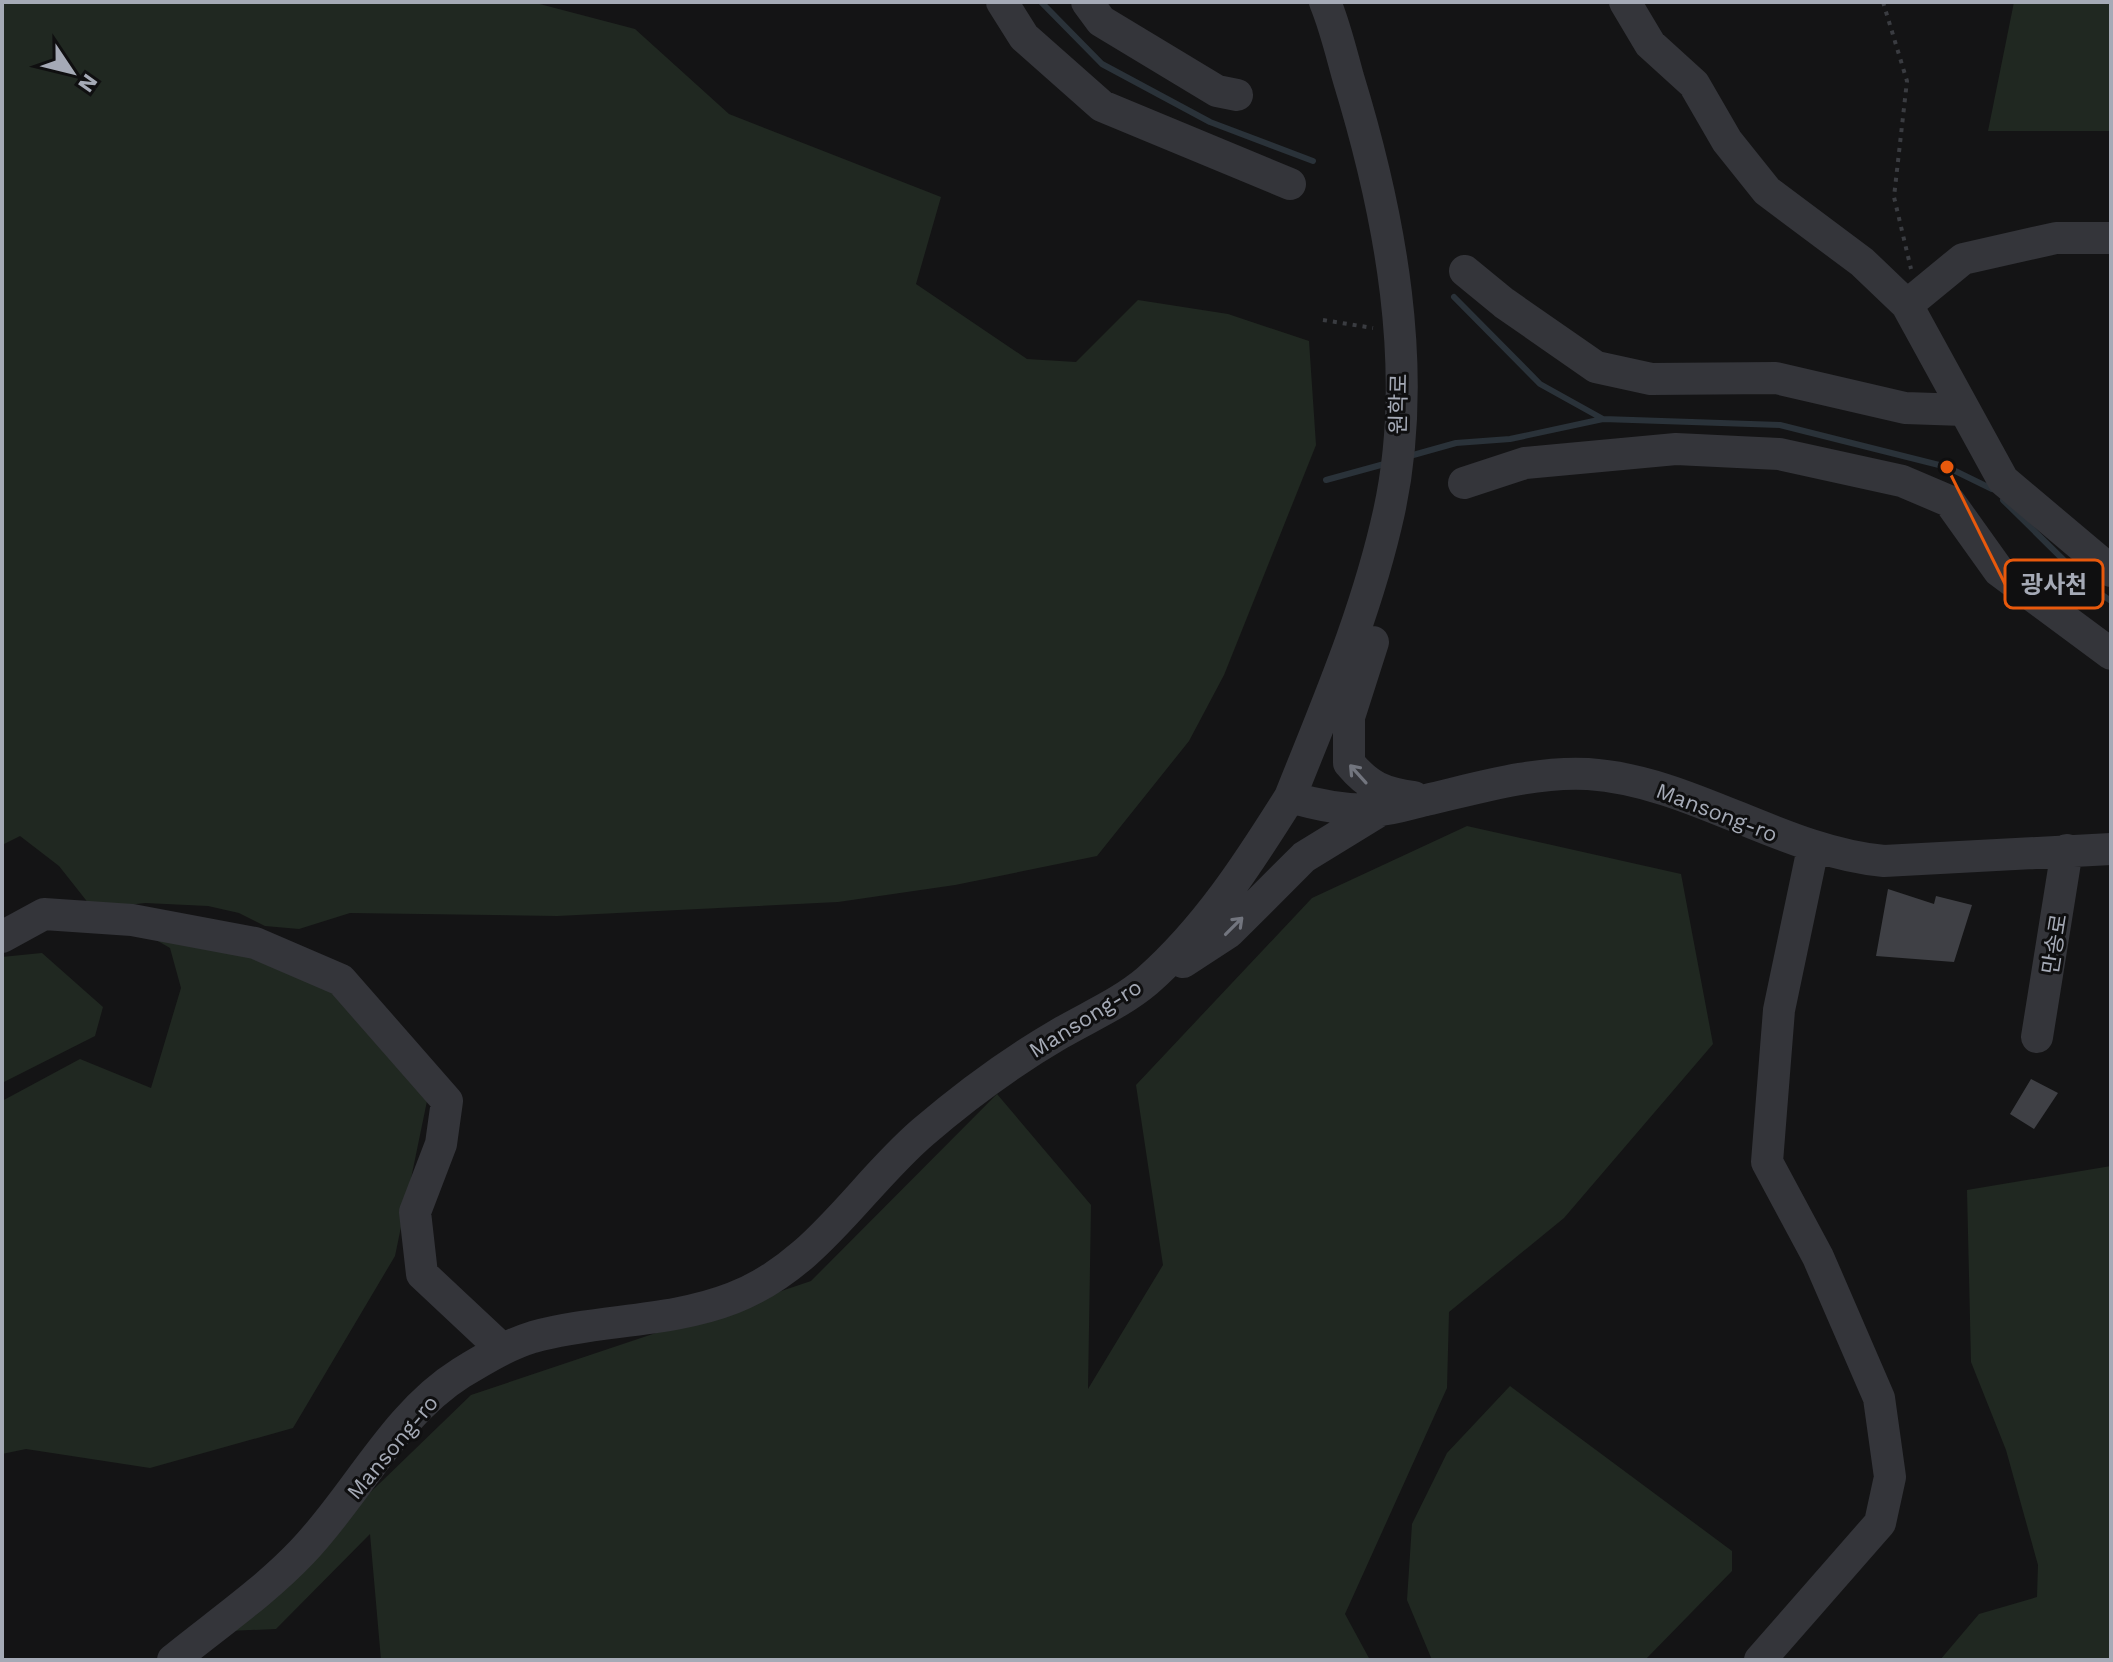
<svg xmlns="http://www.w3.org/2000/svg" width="2113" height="1662" viewBox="0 0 2113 1662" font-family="'Work Sans','Noto Sans KR',sans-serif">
  <rect width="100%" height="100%" fill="#141415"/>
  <path fill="#202821" d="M2 2H532L635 29 729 114 941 197 916 284 1027 359 1076 362 1138 300 1228 314 1309 341 1316 445 1224 675 1189 741 1097 856 955 885 838 902 557 916 350 913 299 929 265 926 239 913 208 906 145 903 93 909 59 866 20 836 2 845Z
    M2014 2H2111V131H1988Z
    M1467 826 1681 874 1713 1044 1564 1218 1449 1312 1447 1388 1345 1614 1370 1660H381L370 1534 276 1629 227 1631 471 1395 811 1281 997 1094 1091 1205 1088 1389 1163 1265 1136 1085 1312 898Z
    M137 929 308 965 433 1072 395 1256 293 1428 150 1468 26 1449 2 1454V1101L80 1059 151 1088 181 988 170 948Z
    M42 953 103 1007 95 1036 2 1083V957Z
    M2111 1166V1660H1940L1979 1614 2037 1597 2038 1565 2006 1450 1971 1362 1967 1190Z
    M1510 1386 1732 1551V1571L1645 1660H1432L1407 1600 1412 1524 1447 1453Z"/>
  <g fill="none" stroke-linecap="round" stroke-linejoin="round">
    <path stroke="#2a3239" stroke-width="6" d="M1041 2 1102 64 1210 122 1313 161
      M1454 297 1540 384 1603 419 1780 425 1947 467 1992 489
      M1406 457 1456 443 1510 439 1603 419
      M1326 480 1388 463
      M2003 500 2092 588 2111 601"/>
  </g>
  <path fill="#3f4045" d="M1888 889 1934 904 1936 896 1972 905 1954 962 1876 956Z
    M2031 1079 2058 1093 2034 1129 2010 1114Z"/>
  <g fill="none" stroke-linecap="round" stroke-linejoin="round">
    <path stroke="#3a3c41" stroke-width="4" stroke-dasharray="4 6" stroke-linecap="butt" d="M1883 2 1907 81 1894 197 1911 269
      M1323 320 1373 328"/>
    <path stroke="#34353a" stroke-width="32" d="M1002 2 1024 37 1102 106 1290 184
      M1087 2 1101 21 1217 91 1237 95
      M1625 2 1650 44 1694 84 1727 141 1767 191 1862 262 1907 305 2003 480 2111 571
      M1465 271 1504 303 1596 367 1651 379 1776 378 1905 408 1964 410
      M1907 305 1963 259 2056 238H2111
      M1464 483 1525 463 1676 449 1779 454 1902 481 1949 501 1999 571 2111 654
      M1373 642 1349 717V763C1369 787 1384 793 1414 797
      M1290 797C1327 704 1367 612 1389 512 1420 370 1390 214 1348 77 1341 52 1335 26 1325 2
      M2 937 44 914 132 920 255 943 341 980 447 1101 441 1144 415 1212 422 1274 502 1349
      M1183 962 1229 932 1304 857 1379 811
      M2037 1037 2067 850
      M173 1660C216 1625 264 1592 302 1552 356 1496 394 1415 461 1373 484 1359 507 1345 533 1337 598 1319 669 1323 733 1298 816 1266 859 1187 923 1132 966 1095 1011 1062 1059 1034 1088 1017 1121 1003 1147 981 1206 929 1248 864 1290 797 1320 806 1347 811 1379 810 1395 809 1411 803 1426 800 1478 788 1535 771 1588 774 1692 781 1780 851 1884 861L2111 849
      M1760 1660 1880 1523 1890 1477 1879 1398 1818 1257 1767 1162 1779 1010 1813 848"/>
  </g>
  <defs><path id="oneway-shaft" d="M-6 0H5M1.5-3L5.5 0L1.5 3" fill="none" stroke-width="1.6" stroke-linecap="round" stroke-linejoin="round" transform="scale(2)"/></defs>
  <g stroke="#72757e">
    <use href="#oneway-shaft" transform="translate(1358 774) rotate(-132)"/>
    <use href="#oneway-shaft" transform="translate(1234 926) rotate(-45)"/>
  </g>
  <g text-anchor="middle" stroke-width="6" stroke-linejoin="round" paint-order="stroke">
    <g font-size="22" fill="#a5aab6" stroke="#0f0f10">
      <text transform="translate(1398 404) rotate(-89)" y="8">원학로</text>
      <text transform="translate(1717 812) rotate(21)" y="8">Mansong-ro</text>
      <text transform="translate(2054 944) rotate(-81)" y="8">만송로</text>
      <text transform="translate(1085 1018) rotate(-32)" y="8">Mansong-ro</text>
      <text transform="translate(392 1447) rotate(-50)" y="8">Mansong-ro</text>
    </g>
  </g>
  <path fill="none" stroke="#e8590c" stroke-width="3" d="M1947 467L2005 584"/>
  <circle fill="#e8590c" stroke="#0f0f10" stroke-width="3" cx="1947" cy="467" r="8"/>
  <rect fill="#0f0f10" stroke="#e8590c" stroke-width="3" x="2005" y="560" width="98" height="48" rx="8"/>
  <g font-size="24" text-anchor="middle" font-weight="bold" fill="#a5aab6">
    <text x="2054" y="593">광사천</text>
  </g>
  <rect width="2113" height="1662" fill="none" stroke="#a5aab6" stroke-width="8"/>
  <g transform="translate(72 72) rotate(125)" stroke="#0f0f10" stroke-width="6" paint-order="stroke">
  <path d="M0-6L14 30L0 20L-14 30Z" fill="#a5aab6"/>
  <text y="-12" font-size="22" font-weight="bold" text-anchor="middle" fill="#a5aab6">N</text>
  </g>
</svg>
